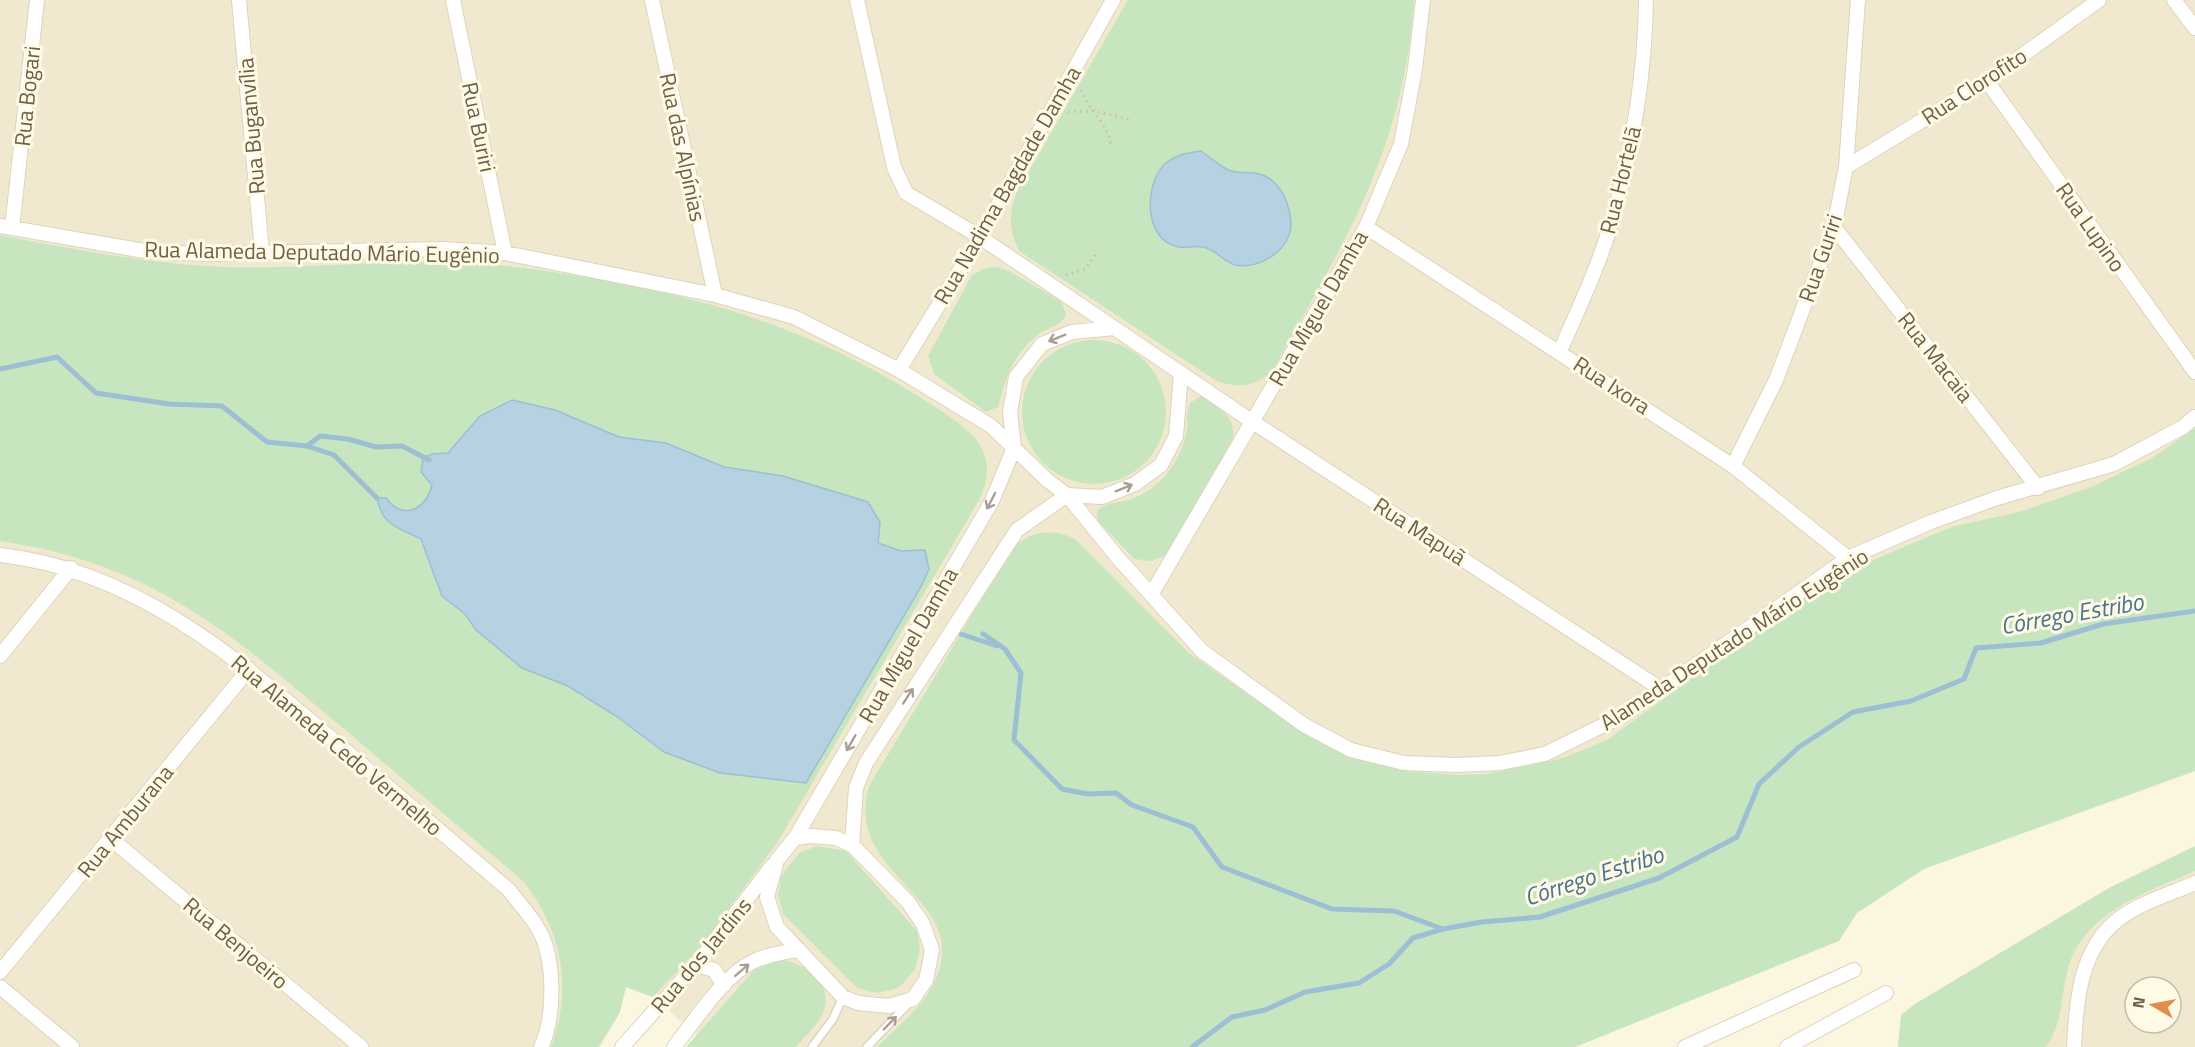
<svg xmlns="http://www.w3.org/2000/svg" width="2195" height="1047" viewBox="0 0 2195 1047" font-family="'Titillium Web',sans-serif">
  <rect width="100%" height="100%" fill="#faf6e0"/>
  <path fill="#f1e9cf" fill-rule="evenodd" d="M0 0H2195V498L1064 1047H686L697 1035 653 997 626 987 620 1012 599 1047H0Z
    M2195 846V1047H1898L1901 1015 1915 1004 2109 888ZM2135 987H2171V1023H2135Z"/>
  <path fill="#c7e6c0" d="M1128 0H1414C1404 151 1343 245 1271 373 1253 387 1236 389 1215 380L1019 251C1008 230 1008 211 1018 190Z
    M0 235C75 250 150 264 227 267 298 269 368 261 439 262 500 263 559 272 618 283 732 305 828 338 926 401 967 428 1005 448 978 502L777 843 702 945 653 997 626 987 620 1012 599 1047H551C573 988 562 931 524 882 464 831 404 780 344 729 230 633 154 564 0 541Z
    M996 267 1009 271 1062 302 1066 315C1061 326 1049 327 1039 334 1013 354 1006 377 998 407L986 412 934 374 928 356 972 275 983 269Z
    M1022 412a72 72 0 1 1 144 0a72 72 0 1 1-144 0Z
    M1201 396C1220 408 1239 417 1232 443L1165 556 1151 561 1134 559 1098 521 1097 511C1104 502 1121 503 1131 499 1161 489 1181 460 1187 430 1188 421 1186 411 1190 403Z
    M2195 428V771L1924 869 1857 913 1839 941 1575 1047H877C894 1029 918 1011 930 990 984 898 841 881 869 786L1011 550C1029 531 1052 527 1075 539L1189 653 1307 735 1355 757 1406 771 1459 775 1486 774 1560 759 1607 740 1769 622 1805 598 1878 558 1951 527 2023 511 2091 487 2152 458Z
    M817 846 846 851 917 931 920 950 915 969 903 984 895 989 876 993 857 988 783 914 778 895 781 876 799 853Z
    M2195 846V871C2145 893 2080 914 2067 973 2060 1000 2063 1023 2046 1047H1898L1901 1015 1915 1004 2109 888Z
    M778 960C802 960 836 984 823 1013 818 1025 804 1037 796 1047H686L754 970Z"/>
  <path fill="#b6d2e2" stroke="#9dbed3" stroke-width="1.5" d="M1201 151C1210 157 1221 168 1231 171 1241 174 1253 171 1263 175 1282 183 1290 205 1291 224 1291 250 1259 270 1235 265 1224 262 1215 249 1203 247 1191 245 1180 251 1168 243 1143 228 1146 179 1167 162 1178 154 1187 153 1201 151Z
    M512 400 555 410 619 437 666 443 724 467 783 476 868 502 880 522 878 543 901 551 925 550 929 569 922 585 806 783 720 773 664 752 616 716 568 686 522 668 476 630 465 614 442 596 421 539C398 528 382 525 377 498H386C403 521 426 510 432 485L421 472 423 458 432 454 448 453 480 416Z"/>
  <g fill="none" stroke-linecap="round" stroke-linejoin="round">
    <path stroke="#9dbed3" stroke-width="5" d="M0 369 57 357 96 393 169 404 222 406 267 442 307 446 334 455 377 498
      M307 446 320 436 348 439 376 447 402 446 429 460
      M961 634 997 646
      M983 634 1005 649 1021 673 1014 740 1062 789 1088 794 1116 793 1132 805 1193 827 1222 867 1332 909 1394 911 1443 929
      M1192 1047 1232 1017 1265 1010 1305 992 1359 983 1389 964 1413 938 1443 929 1482 922 1540 917 1659 878 1737 837 1759 784 1799 747 1853 712 1911 701 1964 679 1976 648 2041 643 2103 624 2195 611"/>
    <g stroke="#ded3bd" stroke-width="10">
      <path id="service" d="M812 1047 833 1019 843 997
        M867 1047 909 1003"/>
    </g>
    <g stroke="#ded3bd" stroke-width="16">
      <path id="minor" d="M239 0 262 252
        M453 0 505 253
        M652 0 715 295
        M857 0 894 167 906 193 980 237 1253 422 1661 689
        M2174 0 2195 28
        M1987 81 2195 372
        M1846 167 1987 81 2099 0
        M0 226 150 252 212 254 443 249 505 253 715 295 794 317 899 370 991 426 1047 480 1067 495 1102 497 1135 484 1161 465 1176 436 1181 373
        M1366 227 1733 466 1848 558
        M1834 227 2038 488
        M12 228 37 0
        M1560 351C1578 310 1598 268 1611 224 1632 152 1645 76 1646 0
        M899 370 980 237 1113 0
        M1733 466 1776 380 1834 227 1846 167 1858 0
        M1067 495 1118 558 1202 651 1304 725 1351 750 1404 763 1456 765 1500 763 1545 754 1626 714 1848 558 1931 522 1997 498 2114 464 2183 427 2195 417
        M0 555C136 570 239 660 339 745 396 794 453 842 509 890 519 903 532 917 540 932 555 961 555 1018 541 1047
        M1152 593 1366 227 1401 144 1415 69 1423 0
        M0 656 71 568
        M811 836 836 838 852 845 908 902 923 924 932 950 926 980 913 999 889 1006 858 1003 843 997 777 927 767 897 777 860 795 838Z
        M795 838 992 501 1014 448 1010 412 1016 377 1042 344 1072 332 1114 328
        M111 839 361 1047
        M852 845 856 788 866 763 1017 530 1067 495
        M696 965 714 970 724 985
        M0 972 249 669
        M0 987 72 1047
        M622 1047 696 965 772 866
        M674 1047C694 1022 723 976 752 962 766 955 781 953 797 950
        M1685 1047 1854 970
        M1787 1047 1886 993
        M2074 1047C2076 1002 2080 947 2120 918 2142 902 2170 894 2195 883"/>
    </g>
    <path stroke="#d2be9d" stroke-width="3" stroke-dasharray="1.5 4.5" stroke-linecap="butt" d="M1081 90C1089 111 1107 122 1111 145
      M1068 112 1094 111 1131 120
      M1066 275 1085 269 1096 254"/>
    <use href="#service" stroke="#fff" stroke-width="7"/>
    <use href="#minor" stroke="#fff" stroke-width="14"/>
  </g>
  <defs><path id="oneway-shaft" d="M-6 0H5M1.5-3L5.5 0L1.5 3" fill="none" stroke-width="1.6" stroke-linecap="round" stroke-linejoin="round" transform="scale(1.5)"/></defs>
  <g stroke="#a99f92">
    <use href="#oneway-shaft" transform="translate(1057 338) rotate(158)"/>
    <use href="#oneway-shaft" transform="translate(1124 488) rotate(-22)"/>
    <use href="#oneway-shaft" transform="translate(991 501) rotate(117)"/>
    <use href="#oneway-shaft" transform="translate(908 696) rotate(-57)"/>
    <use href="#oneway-shaft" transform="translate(851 743) rotate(120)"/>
    <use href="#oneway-shaft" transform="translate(742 970) rotate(-41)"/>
    <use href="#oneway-shaft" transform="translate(890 1023) rotate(-46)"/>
  </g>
  <g text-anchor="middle" stroke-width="6" stroke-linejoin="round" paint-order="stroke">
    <g font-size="22" fill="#6f5f49" stroke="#fefae5">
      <text transform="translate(1974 86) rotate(-33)" y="8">Rua Clorofito</text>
      <text transform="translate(27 96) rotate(-84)" y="8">Rua Bogari</text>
      <text transform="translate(251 126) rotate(-95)" y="8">Rua Buganvília</text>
      <text transform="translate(479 127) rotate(78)" y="8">Rua Buriri</text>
      <text transform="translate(683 147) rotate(78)" y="8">Rua das Alpínias</text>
      <text transform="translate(1620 180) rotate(-76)" y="8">Rua Hortelã</text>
      <text transform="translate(1007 185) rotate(-60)" y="8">Rua Nadima Bagdade Damha</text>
      <text transform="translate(2091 227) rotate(55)" y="8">Rua Lupino</text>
      <text transform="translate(322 252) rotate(1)" y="8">Rua Alameda Deputado Mário Eugênio</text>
      <text transform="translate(1820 258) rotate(-71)" y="8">Rua Guriri</text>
      <text transform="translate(1318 308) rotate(-60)" y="8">Rua Miguel Damha</text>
      <text transform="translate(1936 357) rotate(52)" y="8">Rua Macaia</text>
      <text transform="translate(1612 385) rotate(33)" y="8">Rua Ixora</text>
      <text transform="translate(1420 531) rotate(33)" y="8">Rua Mapuã</text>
      <text transform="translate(1734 639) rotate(-33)" y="8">Alameda Deputado Mário Eugênio</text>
      <text transform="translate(908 645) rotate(-60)" y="8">Rua Miguel Damha</text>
      <text transform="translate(337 745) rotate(40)" y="8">Rua Alameda Cedo Vermelho</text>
      <text transform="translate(125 821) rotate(-51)" y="8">Rua Amburana</text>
      <text transform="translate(236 943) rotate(40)" y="8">Rua Benjoeiro</text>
      <text transform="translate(701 955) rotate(-50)" y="8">Rua dos Jardins</text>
    </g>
    <g font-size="24" font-style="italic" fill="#4b748f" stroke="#fefae5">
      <text transform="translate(2072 614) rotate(-10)" y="8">Córrego Estribo</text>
      <text transform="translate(1594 876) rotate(-18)" y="8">Córrego Estribo</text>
    </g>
  </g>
  <g transform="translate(2153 1005) rotate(280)"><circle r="28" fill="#fefae5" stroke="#c5bca7" stroke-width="1.5"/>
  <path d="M0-4.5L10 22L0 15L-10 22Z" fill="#de8d4b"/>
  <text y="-9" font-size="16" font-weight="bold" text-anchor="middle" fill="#6f5f49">N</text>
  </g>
</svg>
